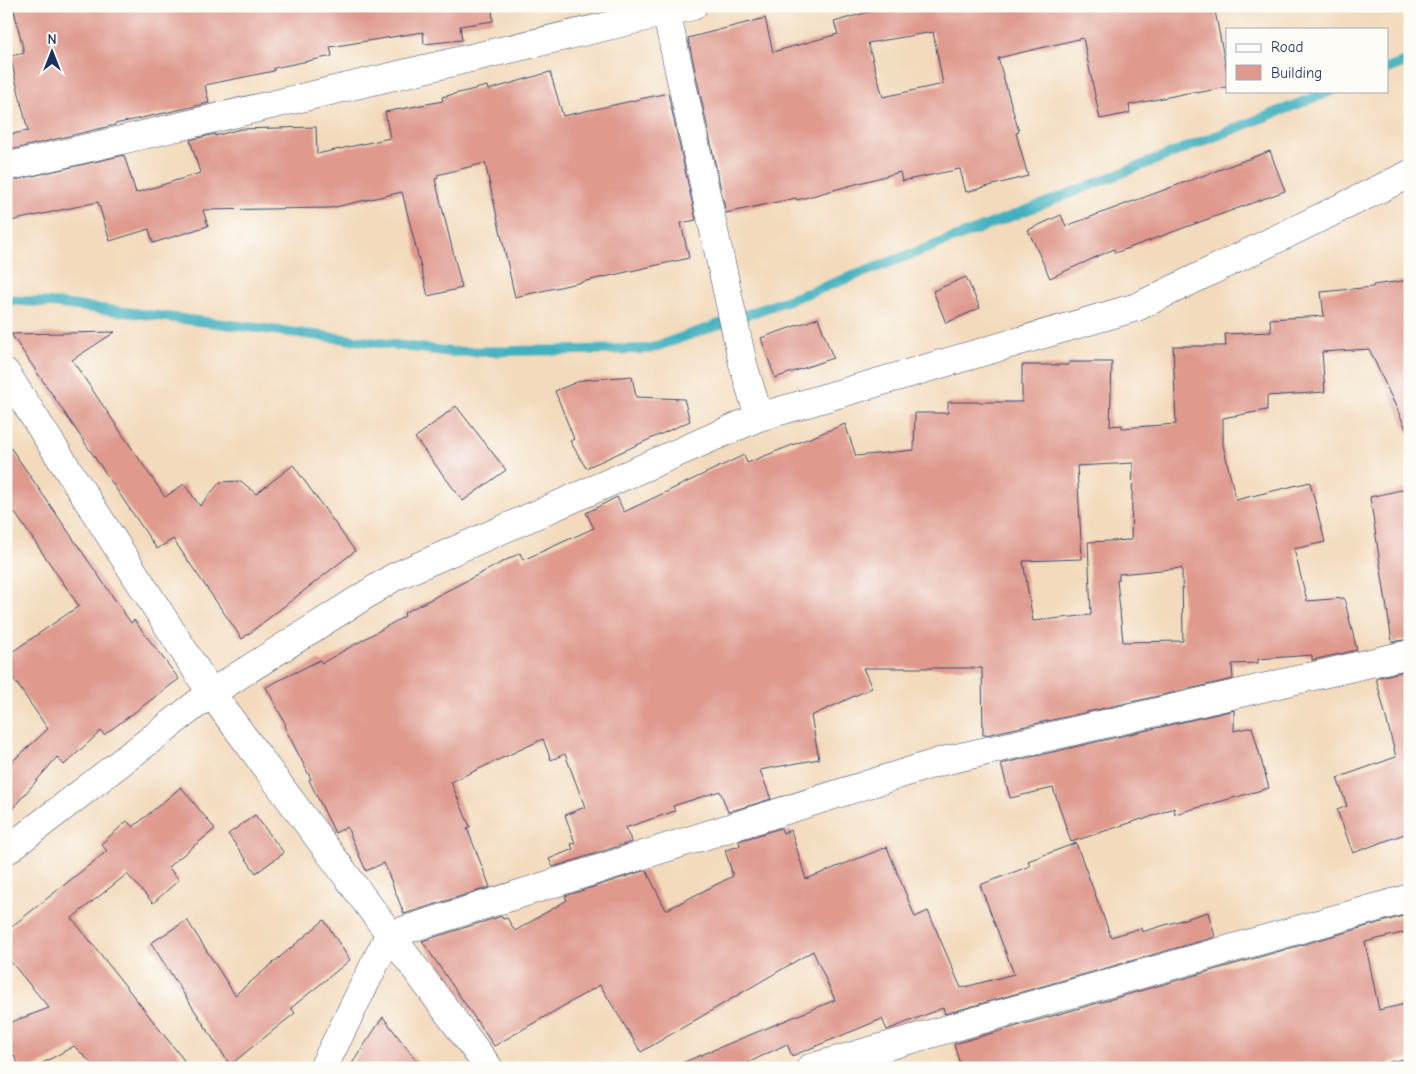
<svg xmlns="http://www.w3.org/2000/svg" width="1416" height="1074" viewBox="0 0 1416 1074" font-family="'Comic Neue',sans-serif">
  <rect width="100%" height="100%" fill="#fdfcf7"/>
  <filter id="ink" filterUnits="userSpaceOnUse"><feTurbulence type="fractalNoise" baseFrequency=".02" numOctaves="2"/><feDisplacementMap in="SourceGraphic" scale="10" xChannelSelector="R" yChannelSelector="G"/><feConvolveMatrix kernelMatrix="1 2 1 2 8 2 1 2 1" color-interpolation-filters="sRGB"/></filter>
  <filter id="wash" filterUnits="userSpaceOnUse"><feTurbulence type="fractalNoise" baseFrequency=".0096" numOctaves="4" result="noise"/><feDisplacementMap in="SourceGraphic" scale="20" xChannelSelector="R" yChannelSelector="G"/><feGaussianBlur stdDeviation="1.12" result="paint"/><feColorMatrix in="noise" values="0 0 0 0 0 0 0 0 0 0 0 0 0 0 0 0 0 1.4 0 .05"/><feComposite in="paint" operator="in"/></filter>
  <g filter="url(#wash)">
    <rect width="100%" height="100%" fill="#f3dabc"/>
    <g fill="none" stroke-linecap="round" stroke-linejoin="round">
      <path stroke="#42b0be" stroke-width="10" d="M1387 69 1410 60
        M6 300 52 303 452 352 649 349 811 292 999 221 1331 91"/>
    </g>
    <g id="blocks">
      <path fill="#df998d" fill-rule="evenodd" d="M13 6H492L493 21 460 26 462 40 424 44 423 32 330 47 332 56 274 68V71L205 85 209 103 115 124V125L6 151V135L28 131 10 56 24 53Z
        M888 6H1214L1227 73V87L1197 93V91L1129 105 1130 113 1100 119 1083 38 998 58 1019 132 1016 133 1028 176 966 192 960 169 902 181 900 172 797 200 796 198 726 213 688 38 765 18 773 52 838 34 834 22ZM933 32 943 84 883 97 868 43Z
        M550 72 563 116 668 93 696 220 681 223 689 258 515 297 485 163 437 175 438 178 435 179 462 288 428 296 402 192 331 208 203 210 208 226 153 243 149 229 110 241 98 202 6 222V182L124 155 136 193 200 173 190 140 215 134V136L240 129 316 127 317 154 390 138 385 112 443 101 442 97 487 86 488 90Z
        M1270 151 1285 191 1115 253 1114 249 1050 278 1028 230 1061 215 1066 226Z
        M966 277 980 308 946 323 933 291Z
        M1410 280V437L1369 349 1322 352 1325 392 1267 396V410L1223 418V445L1236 500 1310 482 1325 542 1294 549 1307 601 1344 598 1357 650 1312 660V655L1258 659V663L1232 664 1233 679 986 735H983L982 668H863L872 688 811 716 819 759 760 770 771 799 728 812 720 791 673 806 675 811 625 828 632 842 553 867 549 859 573 849 571 844 575 843 565 815 585 807 565 754 551 760 543 739 451 782 470 827 467 828 490 887 404 914 384 863 366 871 347 827 335 833 309 780 311 779 284 726 286 725 266 687 320 660 322 663 405 616 404 613 520 553 523 560 594 528 586 513 617 497 624 512 744 455 747 463 845 424 856 456 914 450 915 413H948V402H1022V365H1069V362H1112L1110 426 1122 425V428L1176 424 1173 346H1226L1225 334 1271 332 1270 319 1324 316 1321 292 1373 287V285ZM1133 463 1131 540 1088 542 1091 615 1033 621 1023 561 1082 559 1077 466ZM1182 568 1183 641 1123 642 1117 580H1119V574Z
        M818 318 833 358 775 378 761 338Z
        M115 332 72 360 165 497 184 484 200 506 220 482 241 481 256 494 293 465 355 551 242 639 173 539 157 549 11 334Z
        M632 376 636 397 684 399 690 421 586 468 570 441 574 439 555 391 582 380Z
        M456 406 506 470 463 501 415 438Z
        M6 441 131 623 134 620 179 679 104 735 101 731 64 765 57 757 6 816V767L48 729 6 668V656L79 606 6 500Z
        M1410 488V639L1392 642 1370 497Z
        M1405 671 1410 690V832L1353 853 1337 810 1347 806 1337 778 1396 757 1376 678Z
        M1234 710V731L1252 727 1269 788 1175 814 1174 808 1142 820V819L1071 842 1053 788 1010 798 1001 764Z
        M181 787 215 829 168 867 179 880 153 903 127 874 72 918 190 1068H96L74 1046 34 1068H21L6 1042V1024L49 1008 6 956V931L107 851 101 844 127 821 133 827Z
        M255 815 284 853 256 873 228 834Z
        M781 828 783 833 791 830 806 879 887 847 915 917 928 911 961 988 1014 974 980 885 1030 866 1028 861 1076 843 1111 937 1141 928 1142 932 1208 912 1215 937 945 1014 943 1008 887 1030 882 1019 792 1056 787 1044 737 1068 672 1067 835 1000 813 951 641 1052 600 985 494 1046 422 941 502 916 503 919 507 918 515 931 567 900 565 896 646 870 666 910 733 876 725 850 740 846 739 841Z
        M1410 914V931L1365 942 1379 1010 1410 1003V1058L1389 1062 1391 1068H961L954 1044Z
        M187 920 235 995 324 920 350 960 291 1008 295 1013 230 1065 151 943Z
        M383 1017 422 1068H349Z"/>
    </g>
  </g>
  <g filter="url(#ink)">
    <use href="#blocks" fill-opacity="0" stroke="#3b496c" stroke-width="1"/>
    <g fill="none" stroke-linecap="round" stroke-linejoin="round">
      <g stroke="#3b496c" stroke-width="29">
        <path id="minor" d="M665 6 743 364 759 417
          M6 167 693 6
          M6 373 211 693 489 1068
          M6 851 211 693 394 577 759 417 1137 307 1410 174
          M323 1068 389 935 939 762 1410 654
          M810 1068 1410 898"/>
      </g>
      <use href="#minor" stroke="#fff" stroke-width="28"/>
    </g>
  </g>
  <rect width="1416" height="1074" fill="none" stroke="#fdfcf7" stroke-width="25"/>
  <rect x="1226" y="28" width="162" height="65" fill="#fdfcf7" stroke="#a3aaba"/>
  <rect x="1236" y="44" width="25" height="8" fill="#ffffff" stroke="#a3aaba"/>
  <text x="1271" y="52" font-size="15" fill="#1b2f5e">Road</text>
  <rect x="1236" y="65" width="25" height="15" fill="#df998d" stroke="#a3aaba"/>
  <text x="1271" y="78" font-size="15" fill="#1b2f5e">Building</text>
  <g transform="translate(52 52)" stroke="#fdfcf7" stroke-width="4" paint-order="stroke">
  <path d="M0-4L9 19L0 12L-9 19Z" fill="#1b2f5e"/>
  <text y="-8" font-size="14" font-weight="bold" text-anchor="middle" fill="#1b2f5e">N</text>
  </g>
</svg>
